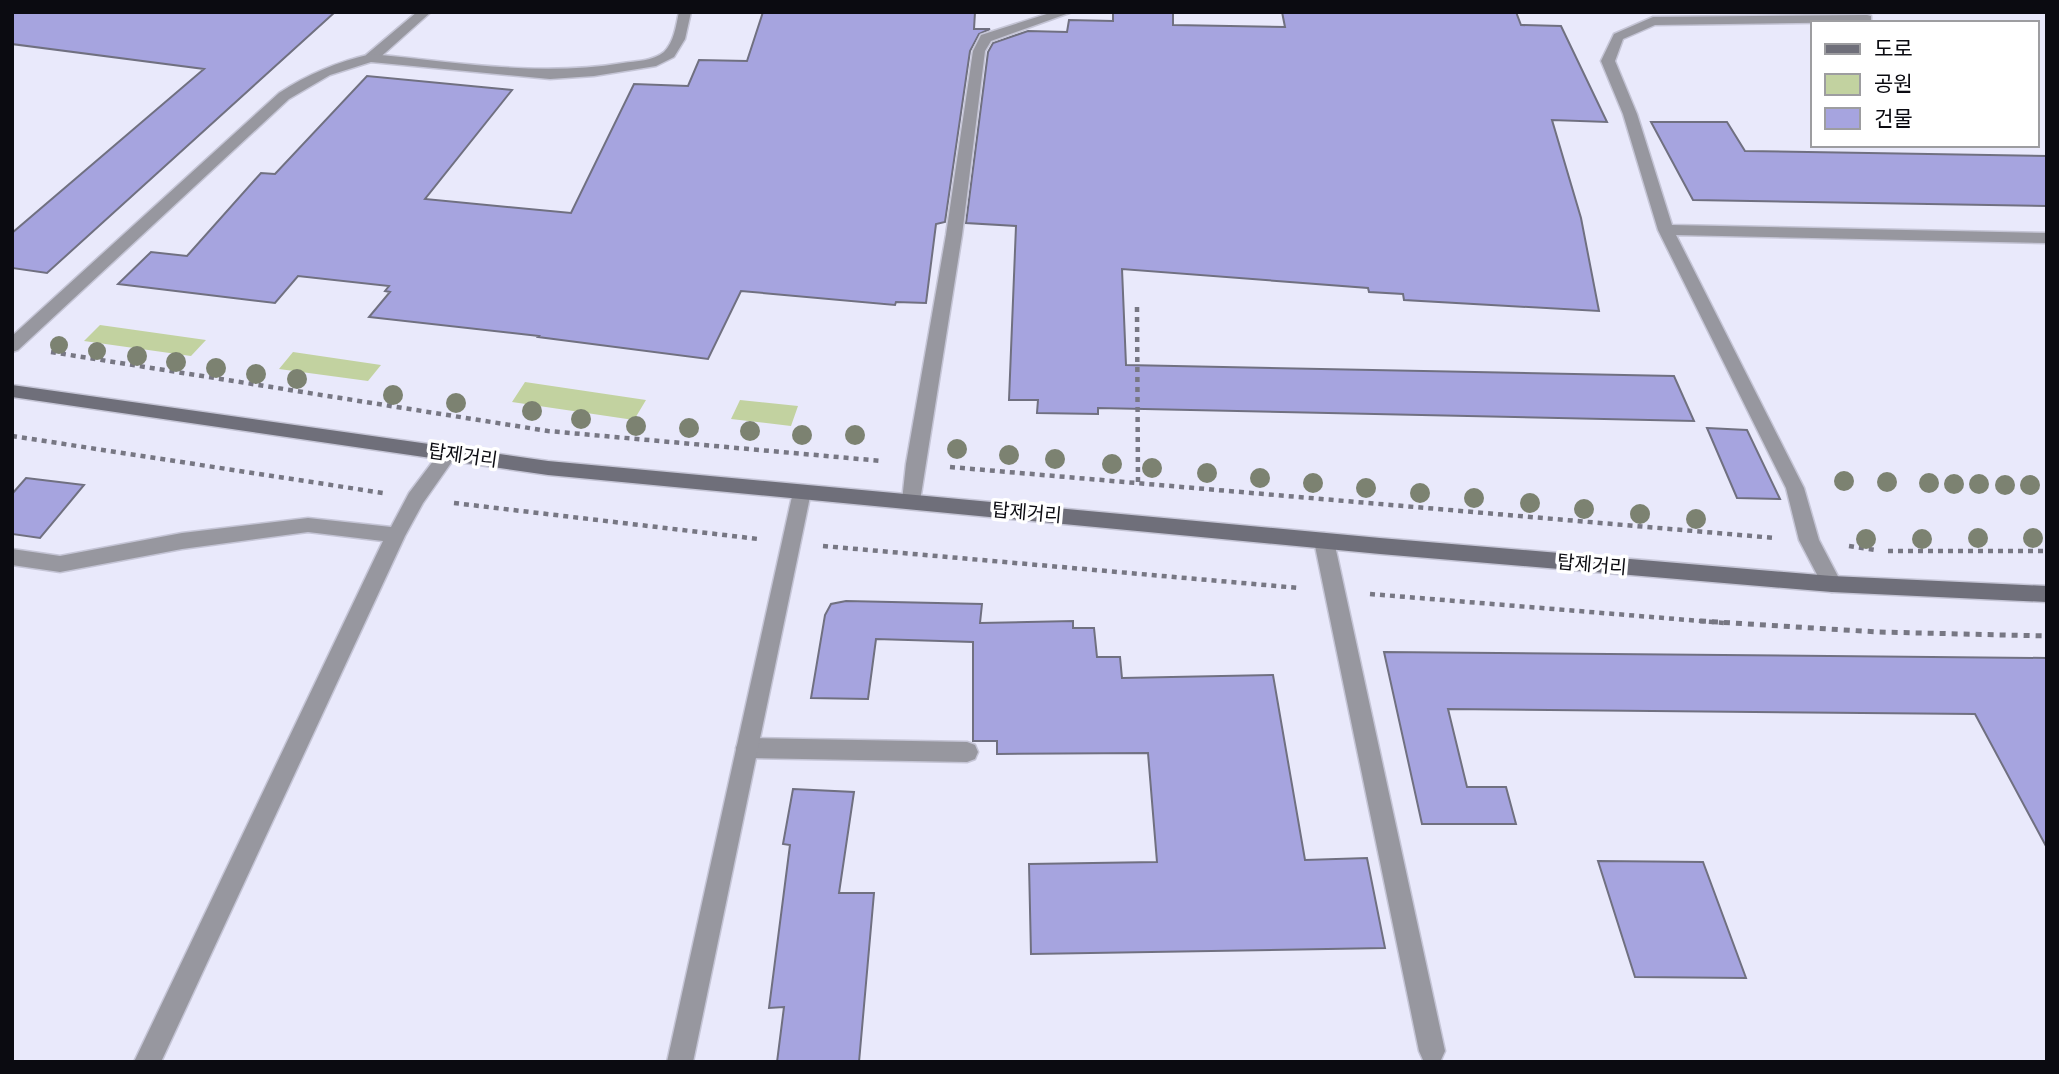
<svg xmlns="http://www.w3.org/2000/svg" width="2059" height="1074" viewBox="0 0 2059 1074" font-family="'Varela Round','Noto Sans KR',sans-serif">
  <rect width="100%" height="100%" fill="#e9e9fb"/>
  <path fill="#c2d2a0" d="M100 325 206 340 191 356 84 341Z
    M293 352 381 365 368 381 279 369Z
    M525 382 646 400 634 420 512 402Z
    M740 400 798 406 791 426 731 419Z"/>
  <path fill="#a6a4df" stroke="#707080" stroke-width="2" d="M12 12H335L47 273 12 268V233L204 69 12 44Z
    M763 12H975L974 29H990L979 34 970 51 945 222 936 224 926 303 896 302 895 305 741 291 708 359 538 337 539 336 369 317 390 292 385 291 389 286 298 276 275 303 118 284 151 252 187 256 261 173 275 174 367 76 512 90 425 199 571 213 634 84 688 86 699 60 747 61Z
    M1113 12H1173V25L1285 27 1282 12H1516L1521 25 1561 26 1607 122 1552 120 1581 218 1599 311 1404 300 1403 294 1369 292 1368 288 1122 269 1126 365 1674 376 1694 421 1098 408V414L1037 413 1038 400H1009L1016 226 966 223 988 52 993 43 1028 31 1067 32 1069 20 1113 21Z
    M1651 122H1727L1745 151 2047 156V206L1693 200Z
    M1707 428 1747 430 1780 499 1737 498Z
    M26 478 84 485 40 538 12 534V494Z
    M846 601 982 604 980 623 1073 621V628H1094L1097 657H1120L1122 678 1273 675 1305 860 1367 858 1385 948 1031 954 1029 864 1157 862 1148 753 997 754V741H973V642L876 639 868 699 811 698 825 615 831 604Z
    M1384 652 2047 658V848L1975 714 1448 709 1467 787H1506L1516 824H1422Z
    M793 789 854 792 839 893H874L859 1062H777L784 1007 769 1008 790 845 783 844Z
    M1598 861 1703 862 1746 978 1635 977Z"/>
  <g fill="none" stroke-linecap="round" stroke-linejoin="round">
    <g stroke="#c5c5d6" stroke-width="3">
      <path id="service" d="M417 12H431L376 61H366V55Z
        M1867 15 1871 16V22L1655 25 1623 39 1615 61 1637 114 1672 225 2047 233V243L1676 235 1804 488 1819 540 1842 584 1839 590 1832 592 1825 590 1799 540 1786 488 1658 230 1623 114 1601 61 1614 34 1653 17Z
        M449 446 455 448 458 453 423 503 405 536 161 1062H134L383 541 308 532 182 549 60 572 12 565V549L60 556 182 533 308 518 391 527 409 493 443 448Z
        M1324 533 1331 536 1334 541 1445 1051 1441 1060H1423L1419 1051 1314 541 1317 536Z"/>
    </g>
    <g stroke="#c5c5d6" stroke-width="3">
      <path id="minor" d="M679 12H691L685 39 674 57 656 66 594 76 550 79 371 62 330 75 289 99 18 350 12 352V336L279 93C308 74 337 62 371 54 455 62 539 77 623 63 636 61 653 61 664 52 674 42 676 26 679 12Z
        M1053 12H1072L991 41 985 51 962 235 920 501 918 506 911 508 904 506 902 501 906 464 946 235 973 51 981 35Z
        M747 738 967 742 975 745 978 752 975 759 967 762 747 758 739 755 736 748 739 741Z"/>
    </g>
    <g stroke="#c5c5d6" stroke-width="3">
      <path id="tertiary" d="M802 485 809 487 811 492 693 1062H667L793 492 795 487Z"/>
    </g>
    <g stroke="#c5c5d6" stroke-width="3">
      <path id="secondary" d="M12 385 548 461 1380 538 1832 576 2047 586V602L1832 592 1380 554 548 475 12 397Z"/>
    </g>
    <path stroke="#777783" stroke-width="4.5" stroke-dasharray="5 5" stroke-linecap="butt" d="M1137 307 1138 485
      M51 352 548 431 882 461
      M12 436 383 493
      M950 467 1775 538
      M454 503 758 539
      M823 546 1299 588
      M1849 546 1875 550
      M1888 551H2047
      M1370 594 1725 623"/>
    <path stroke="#777783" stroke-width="5" stroke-dasharray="6 6" stroke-linecap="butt" d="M1700 621 1878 632 2047 636"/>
    <use href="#service" fill="#97979f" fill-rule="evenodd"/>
    <use href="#minor" fill="#97979f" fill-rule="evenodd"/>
    <use href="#tertiary" fill="#97979f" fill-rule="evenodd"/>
    <use href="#secondary" fill="#6f6f7a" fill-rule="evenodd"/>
  </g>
  <g fill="#7c8271">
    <circle cx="59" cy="345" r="9"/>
    <circle cx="97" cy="351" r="9"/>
    <circle cx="137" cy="356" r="10"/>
    <circle cx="176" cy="362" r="10"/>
    <circle cx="216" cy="368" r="10"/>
    <circle cx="256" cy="374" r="10"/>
    <circle cx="297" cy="379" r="10"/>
    <circle cx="393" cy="395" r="10"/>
    <circle cx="456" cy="403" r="10"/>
    <circle cx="532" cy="411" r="10"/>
    <circle cx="581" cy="419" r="10"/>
    <circle cx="636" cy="426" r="10"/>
    <circle cx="689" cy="428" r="10"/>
    <circle cx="750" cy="431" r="10"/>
    <circle cx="802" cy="435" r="10"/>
    <circle cx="855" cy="435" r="10"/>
    <circle cx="957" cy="449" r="10"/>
    <circle cx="1009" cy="455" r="10"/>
    <circle cx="1055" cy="459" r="10"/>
    <circle cx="1112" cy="464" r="10"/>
    <circle cx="1152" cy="468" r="10"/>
    <circle cx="1207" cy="473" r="10"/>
    <circle cx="1260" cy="478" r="10"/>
    <circle cx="1844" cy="481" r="10"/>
    <circle cx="1887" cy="482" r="10"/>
    <circle cx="1313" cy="483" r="10"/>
    <circle cx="1929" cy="483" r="10"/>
    <circle cx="1954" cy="484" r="10"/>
    <circle cx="1979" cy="484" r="10"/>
    <circle cx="2005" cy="485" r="10"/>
    <circle cx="2030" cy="485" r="10"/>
    <circle cx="1366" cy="488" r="10"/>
    <circle cx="1420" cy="493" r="10"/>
    <circle cx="1474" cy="498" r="10"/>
    <circle cx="1530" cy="503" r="10"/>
    <circle cx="1584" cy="509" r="10"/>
    <circle cx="1640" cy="514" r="10"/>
    <circle cx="1696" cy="519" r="10"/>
    <circle cx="1978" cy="538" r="10"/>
    <circle cx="2033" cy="538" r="10"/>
    <circle cx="1866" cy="539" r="10"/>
    <circle cx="1922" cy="539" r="10"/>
  </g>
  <g text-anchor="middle" stroke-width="7" stroke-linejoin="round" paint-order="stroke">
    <g font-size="19" fill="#0b0b11" stroke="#fff">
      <text transform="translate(463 455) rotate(8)" y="7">탑제거리</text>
      <text transform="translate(1027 512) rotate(5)" y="7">탑제거리</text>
      <text transform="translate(1592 564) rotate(5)" y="7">탑제거리</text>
    </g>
  </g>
  <rect width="2059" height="1074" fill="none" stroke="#0b0b11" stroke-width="28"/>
  <rect x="1811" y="21" width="228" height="126" fill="#ffffff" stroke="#9d9da0" stroke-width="2"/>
  <rect x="1825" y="44" width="35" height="10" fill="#6f6f7a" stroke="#9d9da0" stroke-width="2"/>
  <text x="1874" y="56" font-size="21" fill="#0b0b11">도로</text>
  <rect x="1825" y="74" width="35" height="21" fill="#c2d2a0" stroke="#9d9da0" stroke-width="2"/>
  <text x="1874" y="91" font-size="21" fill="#0b0b11">공원</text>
  <rect x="1825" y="108" width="35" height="21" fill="#a6a4df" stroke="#9d9da0" stroke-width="2"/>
  <text x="1874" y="126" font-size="21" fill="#0b0b11">건물</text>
</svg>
